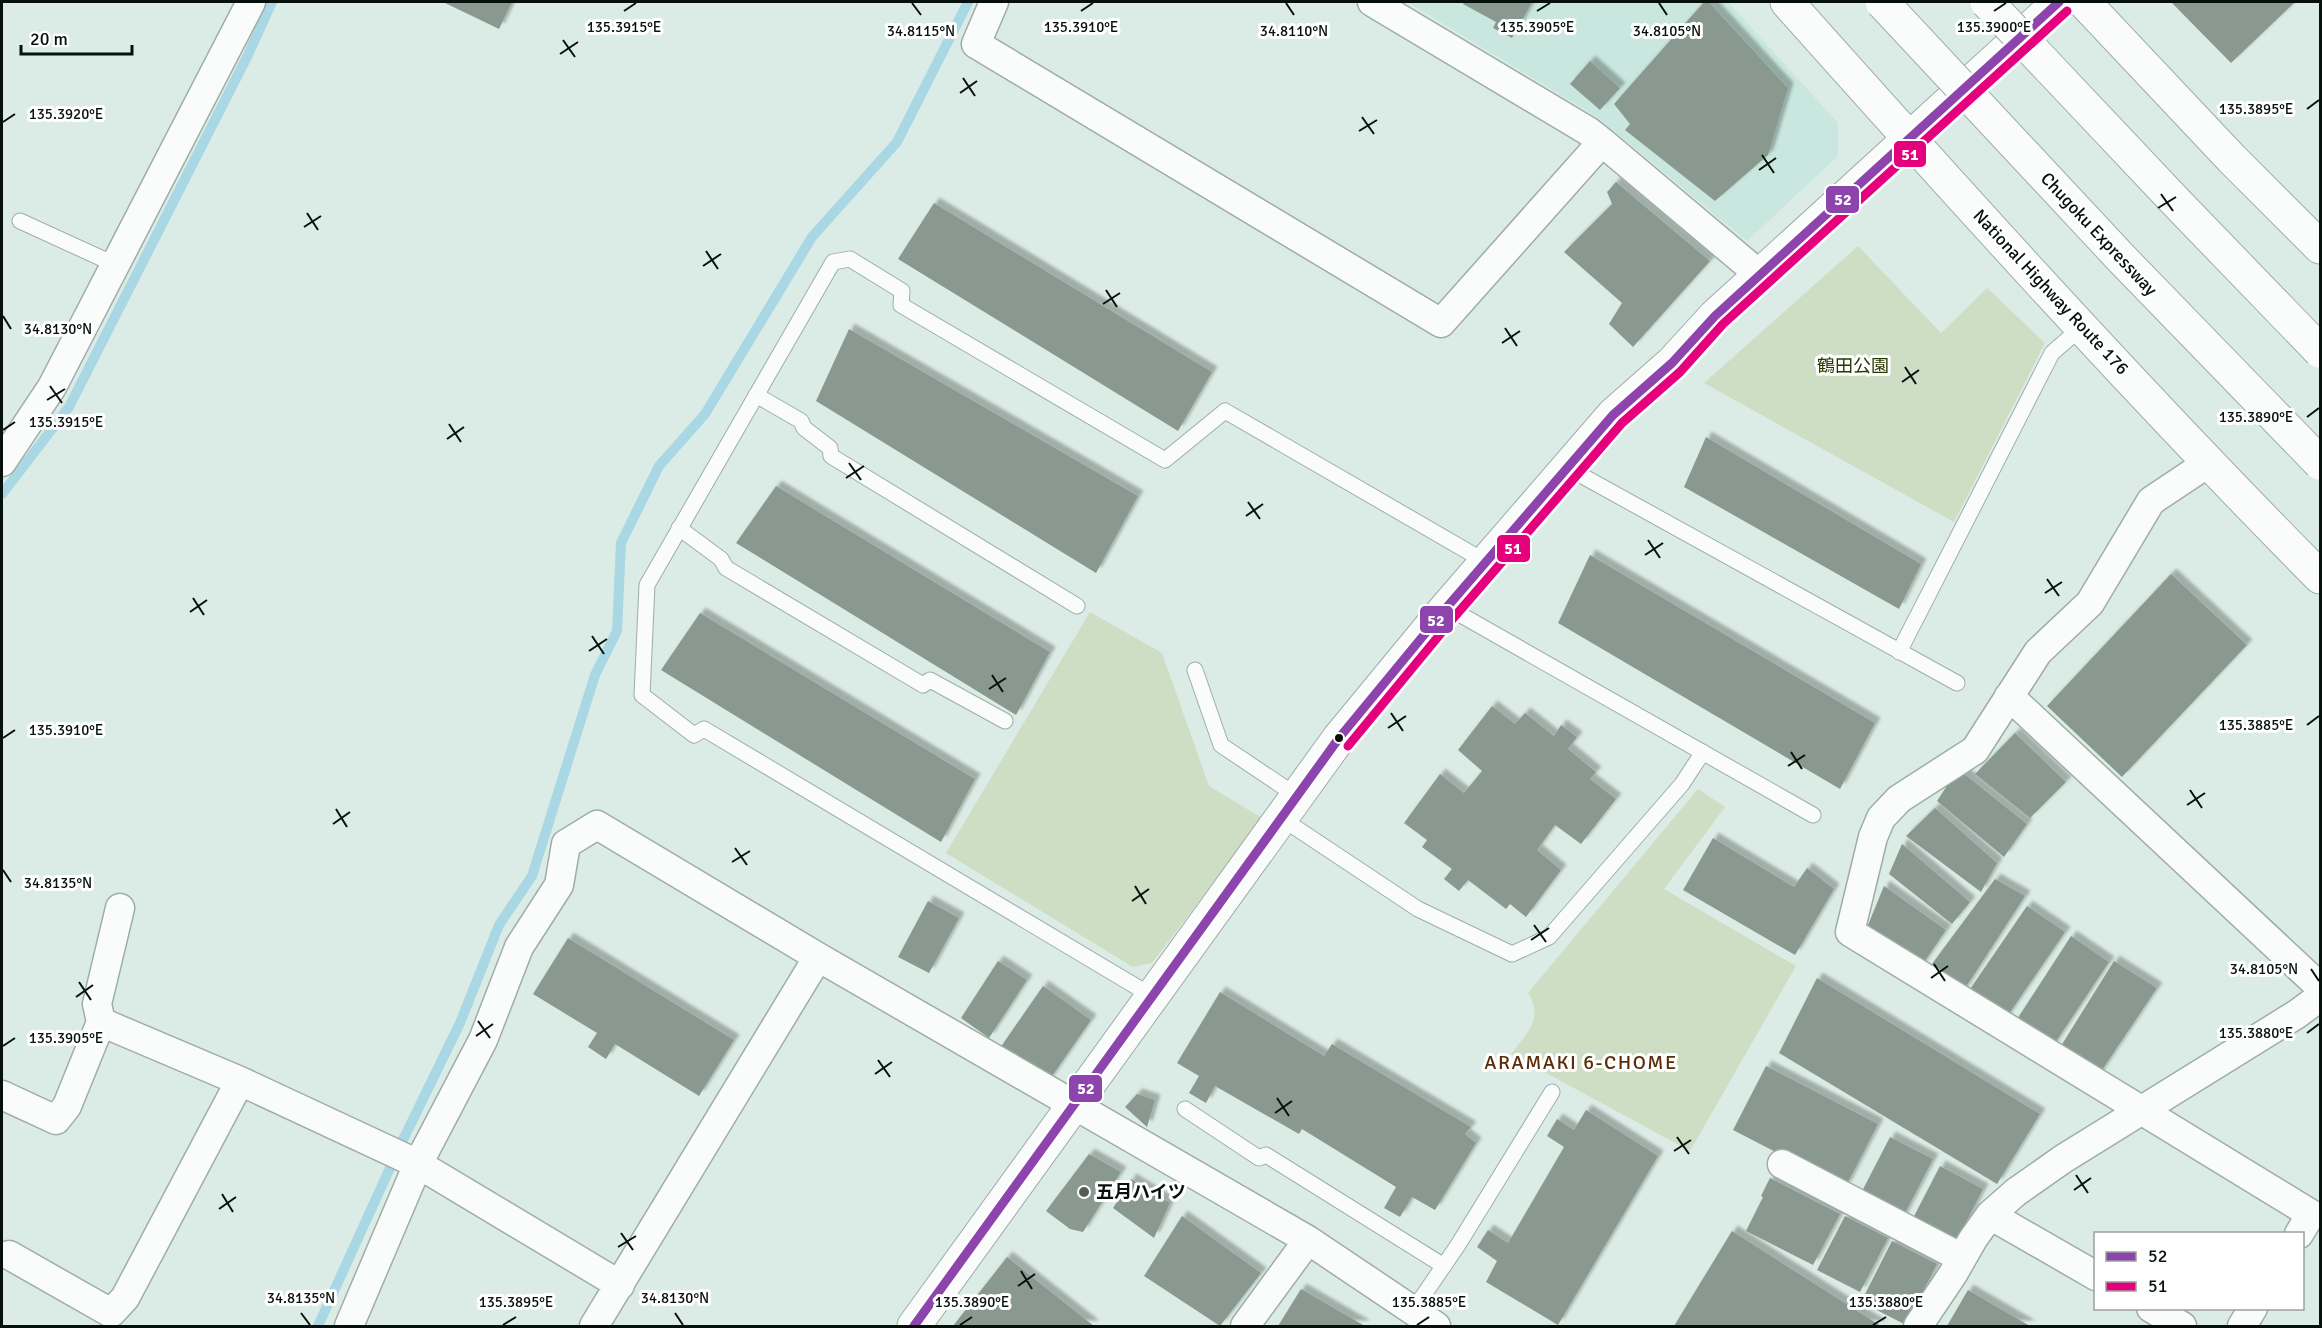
<svg xmlns="http://www.w3.org/2000/svg" width="2322" height="1328" viewBox="0 0 2322 1328" font-family="Signika,'Noto Sans JP',sans-serif">
  <defs>
    <filter id="shadow"><feDropShadow dx="5.5" dy="-5.5" stdDeviation="1.5" flood-color="#0004"/></filter>
  </defs>
  <rect width="100%" height="100%" fill="#dbece6"/>
  <path fill="#c9e7de" d="M1407 2H1728L1838 123V156L1747 241 1594 115Z"/>
  <path fill="#cddec4" d="M1858 246 1941 333 1987 288 2045 343 1954 522 1704 383Z
    M1090 612 1162 653 1209 786 1262 818 1152 963 1133 967 946 853Z
    M1698 789 1725 807 1664 889 1796 966 1690 1151 1511 1054C1527 1033 1544 1019 1528 993Z"/>
  <g fill="none" stroke-linecap="round" stroke-linejoin="round">
    <path stroke="#a9d7e4" stroke-width="10" d="M2 494 69 407 248 55 272 2
      M318 1326 400 1146 460 1023 499 925 532 876 595 675 617 631 621 543 659 466 705 414 812 237 897 142 968 2"/>
  </g>
  <path fill="#8a9990" filter="url(#shadow)" d="M443 2H512L499 29Z
    M1464 2H1532L1512 38 1493 28 1496 22 1463 4Z
    M1704 2H1709L1788 88 1768 155 1715 201 1625 130 1630 124 1614 104Z
    M2171 2H2295L2231 63Z
    M1590 61 1620 88 1600 110 1570 84Z
    M1616 182 1710 261 1633 347 1609 324 1622 303 1564 252 1612 204 1607 192Z
    M934 203 1212 372 1178 431 898 259Z
    M849 329 1138 496 1096 573 816 401Z
    M1706 437 1921 564 1899 609 1684 487Z
    M776 486 1050 652 1016 715 736 543Z
    M1590 555 1875 723 1840 789 1558 623Z
    M2171 574 2247 645 2122 777 2047 706Z
    M700 613 975 779 941 842 661 670Z
    M1492 706 1515 724 1525 713 1554 736 1561 725 1577 737 1568 749 1596 772 1590 779 1616 799 1581 844 1555 825 1537 850 1561 870 1526 917 1510 904 1506 909 1468 880 1459 891 1444 879 1452 869 1422 847 1427 840 1404 823 1440 774 1464 793 1482 771 1458 750Z
    M2015 733 2066 782 2030 818 1975 774Z
    M1958 769 2027 824 2004 857 1937 801Z
    M1935 808 1997 863 1981 892 1906 836Z
    M1713 838 1794 887 1807 868 1834 889 1795 955 1683 890Z
    M1902 844 1970 902 1952 924 1889 874Z
    M1995 879 2025 896 1962 993 1929 968Z
    M1884 886 1946 930 1918 971 1868 925Z
    M928 901 959 918 929 973 898 957Z
    M2027 906 2065 932 2004 1021 1966 995Z
    M2071 936 2109 962 2049 1052 2012 1027Z
    M568 938 734 1040 699 1096 615 1044 606 1059 588 1047 597 1033 533 994Z
    M998 961 1027 980 989 1038 961 1018Z
    M2114 961 2157 988 2096 1079 2056 1054Z
    M1817 978 2040 1114 1997 1184 1779 1053Z
    M1043 986 1091 1020 1048 1082 1000 1048Z
    M1220 992 1324 1056 1332 1044 1471 1127 1465 1134 1476 1143 1435 1210 1412 1197 1400 1217 1384 1208 1396 1187 1302 1129 1299 1134 1215 1086 1206 1103 1189 1093 1199 1076 1177 1063Z
    M1766 1066 1878 1124 1845 1188 1733 1130Z
    M1137 1094 1155 1100 1147 1127 1125 1107Z
    M1586 1110 1658 1156 1558 1325 1486 1282 1497 1261 1477 1247 1488 1230 1508 1243 1564 1147 1547 1136 1557 1119 1574 1130Z
    M1890 1137 1933 1159 1902 1219 1859 1197Z
    M1089 1154 1121 1172 1083 1232 1070 1229 1046 1211Z
    M1940 1166 1983 1189 1955 1244 1911 1222Z
    M1770 1178 1840 1214 1813 1265 1746 1231 1763 1197 1761 1196Z
    M1131 1179 1170 1203 1154 1238 1113 1208Z
    M1182 1216 1261 1273 1220 1326 1144 1276Z
    M1845 1216 1888 1238 1860 1292 1817 1270Z
    M1732 1231 1881 1326H1674Z
    M1892 1241 1937 1264 1906 1325 1861 1302Z
    M1007 1257 1094 1326H953Z
    M1301 1289 1365 1326H1278Z
    M1968 1290 2030 1326H1947Z"/>
  <g fill="none" stroke-linecap="round" stroke-linejoin="round">
    <g stroke="#9faca8" stroke-width="17">
      <path id="service" d="M20 221 114 264
        M756 395 801 421 804 428 830 448 831 456 1077 606
        M1568 468 1957 683
        M679 528 721 559 726 568 923 685 930 680 1005 721
        M1447 607 1813 815
        M1899 652 2052 353 2083 326
        M1195 670 1221 745 1297 796
        M1281 818 1418 909 1512 954 1549 937 1682 784 1703 752
        M1152 996 704 729 694 735 642 695 647 585 833 262 850 259 902 291 901 305 1165 460 1225 411 1486 562
        M1185 1109 1259 1158 1266 1155 1444 1266
        M1412 1312 1458 1245 1552 1092"/>
    </g>
    <g stroke="#9faca8" stroke-width="31">
      <path id="minor" d="M994 2 976 44 1441 323 1602 142 1760 275
        M1372 2 1588 131 1602 142
        M2 462 52 387 251 2
        M2208 463 2151 501 2090 603 2038 652 1975 750 1899 799 1881 818 1873 837 1850 932 2311 1214 2299 1234
        M2009 696 2320 987
        M101 1022 240 1081
        M2 1095 56 1120 67 1106 101 1022 97 1004 120 908
        M1782 1164 1962 1258
        M1990 1215 2096 1276
        M9 1255 111 1313 125 1298 240 1081 418 1164 620 1285
        M2151 1308 2182 1326
        M349 1326 418 1164 483 1040 519 947 559 885 566 844 597 825 818 957 1308 1240 1436 1326
        M594 1326 818 957
        M1245 1326 1308 1240
        M1918 1326 1953 1274 1973 1239 1990 1215 2016 1192 2063 1159 2297 1014 2320 997
        M2242 1326 2253 1308"/>
    </g>
    <g stroke="#9faca8" stroke-width="35">
      <path id="tertiary" d="M914 1326 1339 738 1447 607 1613 415 1672 363 1715 316 2059 2"/>
    </g>
    <g stroke="#9faca8" stroke-width="35">
      <path id="trunk" d="M1787 2C1961 197 2136 391 2320 577
        M2084 2 2232 159 2320 247"/>
    </g>
    <use href="#service" stroke="#fafcfb" stroke-width="15"/>
    <use href="#minor" stroke="#fafcfb" stroke-width="28"/>
    <use href="#tertiary" stroke="#fafcfb" stroke-width="33"/>
    <use href="#trunk" stroke="#fafcfb" stroke-width="33"/>
    <g stroke="#9faca8" stroke-width="35" stroke-linecap="butt">
      <path id="motorway-bridge" d="M1882 2 2121 258 2320 463
        M1987 2 2176 202 2320 351"/>
    </g>
    <use href="#motorway-bridge" stroke="#fafcfb" stroke-width="33"/>
    <g stroke="#fff" stroke-width="14">
      <path id="bus-1" d="M914 1326 1339 738 1447 607 1613 415 1672 363 1715 316 2059 2"/>
    </g>
    <g stroke="#fff" stroke-width="14">
      <path id="bus-2" d="M1348 746 1456 615 1622 423 1680 372 1723 324 2067 11"/>
    </g>
    <use href="#bus-1" stroke="#8e44ad" stroke-width="9"/>
    <use href="#bus-2" stroke="#e5007d" stroke-width="9"/>
  </g>
  <path fill="none" stroke="#06110e" stroke-width="2" d="M912 3 921 15M1286 3 1294 15M1659 3 1667 15M624 11 636 3M1081 11 1093 3M1537 11 1550 3M1994 11 2006 3M563 40 575 57M560 54 578 42M963 78 975 96M960 93 977 81M2307 109 2319 100M1362 117 1374 134M3 122 15 114M1359 131 1377 120M1762 155 1774 173M1759 170 1776 158M2161 194 2173 211M2158 208 2176 197M307 213 318 230M304 227 321 216M706 251 718 269M703 266 721 254M1106 290 1117 307M1103 304 1120 293M3 316 11 329M1505 328 1517 346M1502 343 1520 331M1905 367 1916 384M1902 382 1919 370M50 386 62 403M47 400 65 389M2307 417 2319 408M449 424 461 442M3 430 15 422M447 439 464 427M849 463 861 480M846 478 864 466M1248 502 1260 519M1246 516 1263 504M1648 540 1660 558M1645 555 1663 543M2047 579 2059 596M2045 593 2062 582M193 598 204 615M190 612 207 600M592 636 604 654M589 651 607 639M992 675 1003 692M989 689 1006 678M1391 713 1403 731M2307 725 2319 716M1388 728 1406 716M3 738 15 730M1791 752 1802 769M1788 766 1805 755M2190 790 2202 808M2187 805 2205 793M336 809 347 827M333 824 350 812M735 848 747 865M732 862 750 851M3 870 11 882M1135 886 1146 904M1132 901 1149 889M1534 925 1546 942M1531 940 1549 928M1934 964 1945 981M2311 969 2319 981M1931 978 1948 966M79 982 91 1000M76 997 93 985M478 1021 490 1038M2307 1033 2319 1024M476 1036 493 1024M3 1046 15 1038M878 1060 890 1077M875 1074 892 1062M1277 1098 1289 1116M1275 1113 1292 1101M1677 1137 1689 1154M1674 1151 1691 1140M2076 1175 2088 1193M2074 1190 2091 1178M222 1194 233 1212M219 1209 236 1197M621 1233 633 1250M618 1247 636 1236M1021 1271 1032 1289M1018 1286 1035 1274M301 1313 310 1325M675 1313 683 1325M503 1325 516 1317M960 1325 972 1317M1417 1325 1429 1317M1873 1325 1886 1317"/>
  <circle fill="#06110e" stroke="#fff" stroke-width="2" cx="1339" cy="738" r="5"/>
  <circle fill="#515e5a" stroke="#fff" stroke-width="2" cx="1084" cy="1192" r="6"/>
  <g text-anchor="middle" stroke-width="6" stroke-linejoin="round" paint-order="stroke">
    <g font-size="18" fill="#06110e" stroke="#fff">
      <text transform="translate(2099 234) rotate(47)" y="6">Chugoku Expressway</text>
      <text transform="translate(2051 292) rotate(47)" y="6">National Highway Route 176</text>
    </g>
    <g font-size="18" fill="#273701" stroke="#fff">
      <text x="1853" y="372">鶴田公園</text>
    </g>
    <g font-size="18" font-weight="bold" fill="#06110e" stroke="#fff" text-anchor="start">
      <text x="1096" y="1198">五月ハイツ</text>
    </g>
    <g font-size="20" letter-spacing="1.5" fill="#5a2d0a" stroke="#fff">
      <text x="1581" y="1069">ARAMAKI 6-CHOME</text>
    </g>
  </g>
  <g font-size="15" text-anchor="middle" fill="#06110e" stroke="#fff" stroke-width="6" stroke-linejoin="round" paint-order="stroke">
    <text x="624" y="32">135.3915°E</text>
    <text x="1081" y="32">135.3910°E</text>
    <text x="1537" y="32">135.3905°E</text>
    <text x="1994" y="32">135.3900°E</text>
    <text x="921" y="36">34.8115°N</text>
    <text x="1294" y="36">34.8110°N</text>
    <text x="1667" y="36">34.8105°N</text>
    <text x="2256" y="114">135.3895°E</text>
    <text x="66" y="119">135.3920°E</text>
    <text x="58" y="334">34.8130°N</text>
    <text x="2256" y="422">135.3890°E</text>
    <text x="66" y="427">135.3915°E</text>
    <text x="2256" y="730">135.3885°E</text>
    <text x="66" y="735">135.3910°E</text>
    <text x="58" y="888">34.8135°N</text>
    <text x="2264" y="974">34.8105°N</text>
    <text x="2256" y="1038">135.3880°E</text>
    <text x="66" y="1043">135.3905°E</text>
    <text x="301" y="1303">34.8135°N</text>
    <text x="675" y="1303">34.8130°N</text>
    <text x="516" y="1307">135.3895°E</text>
    <text x="972" y="1307">135.3890°E</text>
    <text x="1429" y="1307">135.3885°E</text>
    <text x="1886" y="1307">135.3880°E</text>
  </g>
  <g stroke="#fff" stroke-width="2">
    <rect x="1893" y="140" width="34" height="28" rx="6" fill="#e5007d"/>
    <rect x="1825" y="185" width="35" height="29" rx="6" fill="#8e44ad"/>
    <rect x="1496" y="534" width="35" height="29" rx="6" fill="#e5007d"/>
    <rect x="1419" y="605" width="35" height="29" rx="6" fill="#8e44ad"/>
    <rect x="1068" y="1074" width="35" height="29" rx="6" fill="#8e44ad"/>
  </g>
  <g font-size="16" text-anchor="middle" font-weight="bold" fill="#fff">
    <text x="1910" y="160">51</text>
    <text x="1843" y="205">52</text>
    <text x="1513" y="554">51</text>
    <text x="1436" y="626">52</text>
    <text x="1086" y="1094">52</text>
  </g>
  <rect width="2322" height="1328" fill="none" stroke="#06110e" stroke-width="6"/>
  <rect x="2094" y="1232" width="210" height="78" fill="#ffffff" stroke="#9ba09f" stroke-width="1.5"/>
  <rect x="2106" y="1252" width="30" height="9" fill="#8e44ad" stroke="#9ba09f" stroke-width="1.5"/>
  <text x="2148" y="1262" font-size="18" fill="#06110e">52</text>
  <rect x="2106" y="1282" width="30" height="9" fill="#e5007d" stroke="#9ba09f" stroke-width="1.5"/>
  <text x="2148" y="1292" font-size="18" fill="#06110e">51</text>
  <path d="M21 45v9h111v-9" fill="none" stroke="#06110e" stroke-width="3"/>
  <text x="30" y="45" font-size="18" fill="#06110e" stroke="#ffffff" stroke-width="4.5" paint-order="stroke">20 m</text>
</svg>
